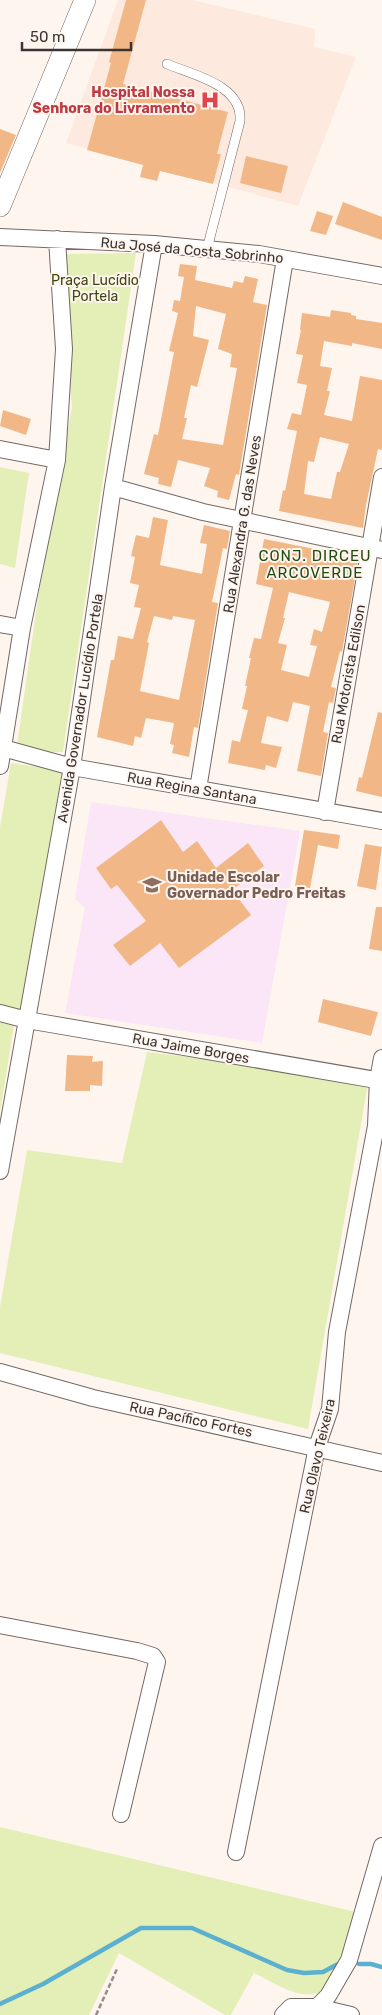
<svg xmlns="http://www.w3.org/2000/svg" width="382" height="2015" viewBox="0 0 382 2015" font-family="Rubik,sans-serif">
  <rect width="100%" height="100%" fill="#fff5ef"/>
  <path fill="#fde9de" d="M118 0H193L315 29 314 47 356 57 298 206 66 143Z"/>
  <path fill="#fae6f6" d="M91 802 300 831 262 1043 65 1013 85 908 75 899Z"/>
  <path fill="#e4efb8" d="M136 253 63 752H16L38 598 72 407 58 254Z
    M0 467 29 473 15 568 0 564Z
    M11 763 64 771 21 1011 0 1009V827Z
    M0 1022 14 1026 0 1112Z
    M147 1052 369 1078 308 1429 0 1353V1307L27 1150 122 1163Z
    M0 1827 360 1913 327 1991C297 2001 281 1986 254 1973L231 2015H225L119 1953 89 2015H0Z"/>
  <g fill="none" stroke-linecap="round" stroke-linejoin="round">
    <path stroke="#5bb0cf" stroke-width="4.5" d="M359 1964H371L382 1967
      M0 2004 43 1984 141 1928H192L287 1970 304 1973 323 1972 338 1964"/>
  </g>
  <path fill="#f2b786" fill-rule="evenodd" d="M126 0H146L123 84 228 112 217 154H221L213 184 160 171 157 181 140 177 143 165 87 150 111 63 109 62Z
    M0 129 16 135 0 173Z
    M246 156 288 166 281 193 240 183Z
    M343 202 382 217V240L335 224Z
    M317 211 333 216 326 235 310 231Z
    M180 264 197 266 195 280 232 288 234 281 243 283 245 276 258 279 253 302 267 305 239 475 236 474 229 500 217 497 218 491 204 486 210 468 178 460 171 487 158 484 159 478 144 474 154 434 158 435 174 352 169 351 178 313 172 311 174 300 180 301 184 277 178 276ZM196 306 226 314 218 349 232 354 230 367 237 368 223 445 182 439 187 418H184L191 385 197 387 209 340 193 336Z
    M331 310 351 313V315L356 316V319L382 323V349L352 343V346L324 341 320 366 332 368 327 391H330L324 415 352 421 360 376 382 380V450L378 449 366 505 363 528 279 511 283 490 285 491 297 431 287 429 292 413 301 415 307 385 297 383 303 355 296 354 301 330H300L302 313 330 317ZM320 437 349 444 340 472H337L331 499 304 494 308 461 314 462Z
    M3 410 31 419 26 435 0 426Z
    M153 517 168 520 160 565 202 574 207 544 200 543 204 525 230 531 227 549 223 548 212 602 218 603 198 728 194 727 189 757 172 753 174 745 170 744 174 723 146 718 141 738 135 736 133 746 97 737 111 660H114L118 636 133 639 141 608 134 607 139 585 130 583 135 557 131 556 136 535 149 538ZM154 616 172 620 173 616 195 620 179 700 140 691 149 643 147 642Z
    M264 539 325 551 358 561 342 652 340 651 331 687 336 688 333 703 329 702 323 732 328 733 321 776 297 771 310 706 293 702 288 722 267 716 261 743 282 747 276 768 266 765 265 770 228 763 232 740 240 742 248 710 242 709 247 686H245L251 658H249L254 638 261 639 273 588 256 584ZM289 592 330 602 322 632 314 629 310 645 317 646 309 677 281 670 287 645 278 643 285 618H283Z
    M378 712 382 713V797L356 791 359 777 362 778Z
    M161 820 183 852 197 841 216 868 248 843 264 866 232 890 251 915 179 968 160 943 130 966 113 945 146 921 117 885 111 889 96 868Z
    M304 830 340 835 338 849 318 845 310 888 295 886Z
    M365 844 382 847 376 890 357 886Z
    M376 907H382V951L369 949Z
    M323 999 378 1012 371 1036 318 1022Z
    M67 1055 93 1056 92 1062 103 1061 102 1086 90 1085V1091H65Z"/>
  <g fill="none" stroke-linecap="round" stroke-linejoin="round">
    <g stroke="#746963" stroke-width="10">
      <path id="service" d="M167 64C193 75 243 85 240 121L207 249"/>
    </g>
    <g stroke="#746963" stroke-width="18">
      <path id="minor" d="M0 237 154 244 259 254 382 276
        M0 449 57 460
        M113 487 203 512 382 550
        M0 624 22 628
        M3 748 72 767 382 821
        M0 766 22 628 57 460 64 349 57 239
        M198 789 285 259
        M325 812 382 477
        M0 1013 27 1020 382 1081
        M0 1171 72 767 113 487 154 244
        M0 1372 93 1398 382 1463
        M0 1625 137 1651 153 1656 157 1662 121 1814
        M236 1852 317 1447 330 1409 337 1332 376 1126 378 1080 382 1058
        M317 2007 328 1996 349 1960 382 1846
        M283 2015 291 2007H317L351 2015"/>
    </g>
    <g stroke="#746963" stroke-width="22">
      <path id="tertiary" d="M0 206 85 0"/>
    </g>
    <path stroke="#958d89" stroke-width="2.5" stroke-dasharray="5 2.5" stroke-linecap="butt" d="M96 2015 117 1969"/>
    <use href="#service" stroke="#fff" stroke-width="9"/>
    <use href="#minor" stroke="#fff" stroke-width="16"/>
    <use href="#tertiary" stroke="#fff" stroke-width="21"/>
  </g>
  <defs>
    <g id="hospital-bare" transform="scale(1.5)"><path d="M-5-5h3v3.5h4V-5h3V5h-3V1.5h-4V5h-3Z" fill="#e0444e" stroke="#fff5ef" stroke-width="2.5" paint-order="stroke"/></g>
    <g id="school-bare" transform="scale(1.5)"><path d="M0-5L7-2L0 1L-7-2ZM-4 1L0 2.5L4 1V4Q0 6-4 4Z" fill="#8d6e63" stroke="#fff5ef" stroke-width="2.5" paint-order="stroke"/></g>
  </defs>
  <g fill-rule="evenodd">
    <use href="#hospital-bare" x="210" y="100"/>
    <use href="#school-bare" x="152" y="885"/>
  </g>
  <g text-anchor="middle" stroke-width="4" stroke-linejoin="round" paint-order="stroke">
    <g font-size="14" font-weight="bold" fill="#be3a42" stroke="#fff5ef" text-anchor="end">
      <text x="195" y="97">Hospital Nossa<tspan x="195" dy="16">Senhora do Livramento</tspan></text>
    </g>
    <g font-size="14" fill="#3a3532" stroke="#fff5ef">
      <text transform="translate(192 250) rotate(5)" y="5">Rua José da Costa Sobrinho</text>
      <text transform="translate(242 524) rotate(-81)" y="5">Rua Alexandra G. das Neves</text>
      <text transform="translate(348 674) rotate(-80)" y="5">Rua Motorista Edilson</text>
      <text transform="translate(80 708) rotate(-81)" y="5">Avenida Governador Lucídio Portela</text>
      <text transform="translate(192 788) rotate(10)" y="5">Rua Regina Santana</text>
      <text transform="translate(191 1048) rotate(10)" y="5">Rua Jaime Borges</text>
      <text transform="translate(191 1419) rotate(12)" y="5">Rua Pacífico Fortes</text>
      <text transform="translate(317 1456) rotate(-77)" y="5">Rua Olavo Teixeira</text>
    </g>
    <g font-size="14" fill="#404813" stroke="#fff5ef">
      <text x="95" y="285">Praça Lucídio<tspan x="95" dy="16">Portela</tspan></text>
    </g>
    <g font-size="14" font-weight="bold" fill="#785e54" stroke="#fff5ef" text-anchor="start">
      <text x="167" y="882">Unidade Escolar<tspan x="167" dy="16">Governador Pedro Freitas</tspan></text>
    </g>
    <g font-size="15" letter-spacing="1" fill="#204b10" stroke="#fff5ef">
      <text x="315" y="561">CONJ. DIRCEU<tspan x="315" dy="17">ARCOVERDE</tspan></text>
    </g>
  </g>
  <path d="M22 42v8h109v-8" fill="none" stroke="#3a3532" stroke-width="2.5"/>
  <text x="30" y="42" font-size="15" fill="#3a3532" stroke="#fff5ef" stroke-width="4" paint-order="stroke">50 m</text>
</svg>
